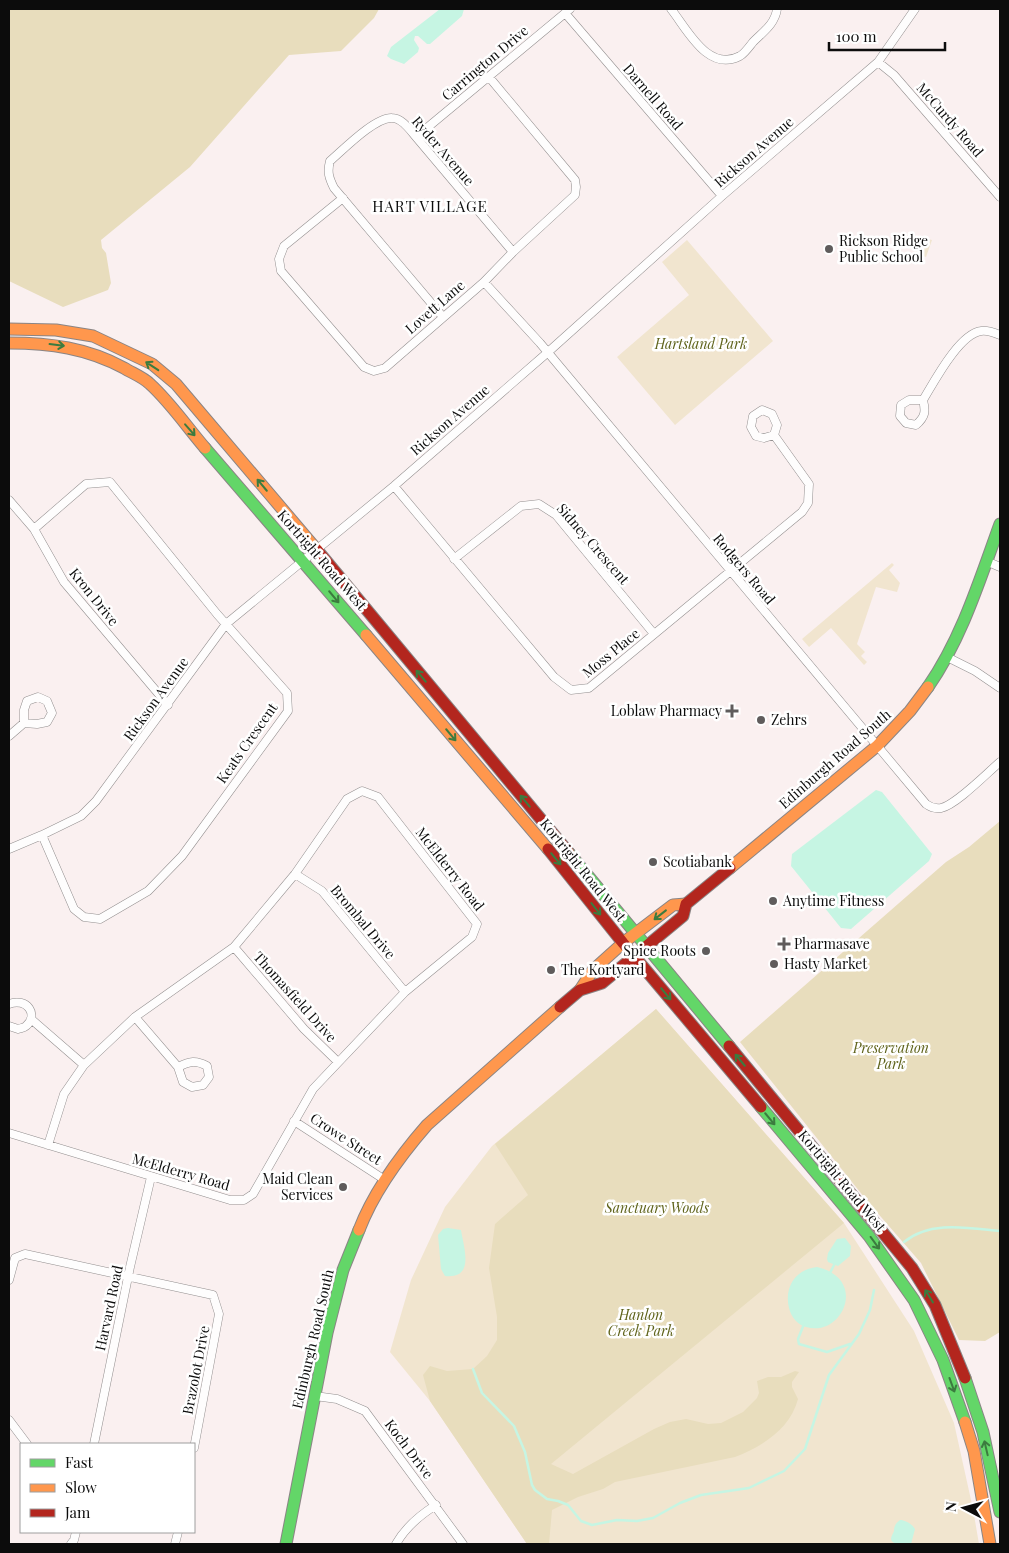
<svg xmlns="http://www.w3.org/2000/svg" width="1009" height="1553" viewBox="0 0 1009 1553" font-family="'Playfair Display',serif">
  <rect width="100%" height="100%" fill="#faf0f0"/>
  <path fill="#f1e5cf" d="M924 238 932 240 926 257 915 253 920 240Z
    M687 240 773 341 675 425 617 357 689 295 662 262Z
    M892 563 894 565 889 570 900 583 897 592 876 587 857 644 865 652 861 656 867 662 864 665 831 628 809 647 802 639Z
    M656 1009 844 1223 914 1331 954 1423 973 1509 979 1544H527L430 1401 390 1352 411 1280 445 1207 492 1146Z"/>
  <path fill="#e8ddbd" d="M9 9H379L374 18 341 51 289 55 190 167 101 240 102 248 106 253 111 283 108 290 63 307 9 281Z
    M1000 821V1332L985 1341 959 1340 921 1263 868 1202 740 1042 946 862 969 847Z
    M656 1009 844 1223 551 1464 573 1474 654 1429 670 1422 686 1419 708 1424 721 1423 743 1412 757 1398 759 1393 757 1381 768 1377H781L795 1371 799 1372 792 1382V1387L798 1399C790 1429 763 1446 735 1457L615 1482 603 1489 578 1497 552 1510 549 1544H527L430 1401 423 1375 430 1366 447 1371 473 1369 487 1356 497 1340V1317L489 1268 495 1224 528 1195 495 1144Z"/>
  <path fill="#c6f5e3" d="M440 9H464L462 16 430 44H427L418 36H415L414 40 419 48 418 52 404 64 391 59 387 56 391 47Z
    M876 790 882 792 932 854 929 861 851 929 841 928 791 866 792 854Z
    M448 1228 461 1230C464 1249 475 1279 445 1276L441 1269 438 1235 443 1229Z
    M845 1238 851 1246 850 1256 838 1266 828 1262 827 1259 828 1253 837 1239Z
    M817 1267C869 1279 842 1338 806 1327 798 1325 791 1317 789 1308 784 1288 795 1269 817 1267Z
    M900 1520C905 1520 912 1524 915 1529L911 1544C906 1544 892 1546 891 1539 891 1536 893 1534 894 1531 894 1526 896 1523 900 1520Z"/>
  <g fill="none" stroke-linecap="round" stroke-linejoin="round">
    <path stroke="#c6f5e3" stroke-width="2.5" d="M904 1242C930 1220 969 1228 1000 1231
      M829 1275 834 1265
      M804 1324 798 1339 799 1344 827 1352 850 1344
      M473 1369 482 1393 514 1426 525 1452 532 1485 535 1490 547 1499 558 1501 568 1505 581 1521 592 1525 617 1520 637 1521 653 1518 680 1503 701 1495 749 1488 784 1471 805 1449 829 1375 859 1334 870 1310 874 1290"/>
    <g stroke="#938f8f" stroke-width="9">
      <path id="street" d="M671 9C687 29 708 73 740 56 745 53 749 47 753 42 763 32 775 24 777 9
        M565 13 722 196
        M878 62 894 75 1000 197
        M416 137 570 9
        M343 198 284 246 279 259 281 271 364 367 374 371 385 368 484 282 513 252 575 195 576 187 575 180 489 77
        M484 282 540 343 926 804C930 807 935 809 941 808 956 805 987 773 1000 762
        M443 317 334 188C329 178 327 172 330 161 343 150 375 117 392 118 402 118 410 130 416 137L513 252
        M923 400H909L901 405 900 416 906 423 916 425C925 417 926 412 923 400 934 382 959 334 981 331 987 330 995 333 1000 335
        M394 486 554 677 571 690 589 688 802 512 808 503 809 484 774 435 777 425 772 414 762 410 753 416 751 427 756 436 764 438 774 435
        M9 500 34 529 64 582 168 705
        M34 529 86 484 110 482 217 614 287 693 288 711 182 856 148 891 100 919 84 917 74 909 42 835
        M454 559 521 506 539 504 556 515 654 634
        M986 561 1000 567
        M947 657 975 671 1000 688
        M9 736 24 723 37 724 47 722 52 713 47 701 38 697 27 701 24 710V723
        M9 849 42 835 81 816 96 801 226 624 394 486 547 353 722 196 878 62 915 9
        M295 874 322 891 405 992
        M234 947 304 1029 338 1062
        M9 1004C27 997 39 1015 26 1026 24 1028 21 1028 18 1029L9 1026
        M135 1017 178 1067 183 1082 192 1087 203 1085 209 1077 207 1066C196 1060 190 1061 178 1067
        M31 1019 84 1065
        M294 1121 385 1180
        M9 1133 230 1200H244L253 1194 313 1089 405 992 472 937 477 924 378 797 362 791 347 799 295 874 234 947 135 1017 84 1065 64 1094 48 1145
        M9 1280 15 1258 25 1254 213 1295 219 1314 194 1448
        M315 1396 337 1399 365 1411 463 1544
        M9 1420 27 1444
        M94 1444 130 1267 151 1177
        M71 1544 74 1540 76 1532
        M175 1544 178 1532
        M396 1544C405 1528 420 1515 436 1505"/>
    </g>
    <g stroke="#8a8585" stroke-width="13">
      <path id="fast" d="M205 448 366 635
        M928 687C962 638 980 579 1000 524
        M569 853 729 1046
        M761 1107 869 1236 914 1300 943 1360 965 1422
        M965 1378 983 1432 1000 1512
        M286 1544 327 1333 343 1270 359 1230"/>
    </g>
    <g stroke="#8a8585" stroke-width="13">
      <path id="slow" d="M9 329 56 330 93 336 152 364 176 384 317 550
        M9 343C50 343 87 348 124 368 132 373 143 377 150 384 170 402 187 427 205 448
        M366 635 548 849
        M730 868 877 746 910 711 928 687
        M580 990 593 970 623 943 673 905 686 904
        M359 1230C374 1191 400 1156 427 1125L560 1007
        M965 1422 974 1451 990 1544"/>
    </g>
    <g stroke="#8a8585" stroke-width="13">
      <path id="jam" d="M317 550 569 853
        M548 849 623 943 761 1107
        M560 1007 580 990 602 983 683 916 686 904 730 868
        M729 1046 912 1268 935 1305 965 1378"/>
    </g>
    <use href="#street" stroke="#fefdfd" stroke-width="8"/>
    <use href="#fast" stroke="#63d668" stroke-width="11"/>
    <use href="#slow" stroke="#ff974d" stroke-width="11"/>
    <use href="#jam" stroke="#b3261e" stroke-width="11"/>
  </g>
  <defs><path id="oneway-shaft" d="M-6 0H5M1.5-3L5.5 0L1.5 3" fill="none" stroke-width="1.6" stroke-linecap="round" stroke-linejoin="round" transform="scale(1.25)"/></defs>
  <g stroke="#3c7b3f">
    <use href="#oneway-shaft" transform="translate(57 345) rotate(7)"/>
    <use href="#oneway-shaft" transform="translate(152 366) rotate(-147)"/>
    <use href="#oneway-shaft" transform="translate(190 430) rotate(49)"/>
    <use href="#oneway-shaft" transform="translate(262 485) rotate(-130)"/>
    <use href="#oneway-shaft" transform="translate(334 597) rotate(50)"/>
    <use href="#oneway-shaft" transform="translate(421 676) rotate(-130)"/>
    <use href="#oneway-shaft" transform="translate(451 735) rotate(50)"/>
    <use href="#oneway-shaft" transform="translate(525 801) rotate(-130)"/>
    <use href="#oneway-shaft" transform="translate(556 859) rotate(50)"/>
    <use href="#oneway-shaft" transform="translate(596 909) rotate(52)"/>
    <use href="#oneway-shaft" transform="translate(660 915) rotate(142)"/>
    <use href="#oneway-shaft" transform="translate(666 994) rotate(50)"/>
    <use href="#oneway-shaft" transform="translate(740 1060) rotate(-130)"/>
    <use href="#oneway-shaft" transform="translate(770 1119) rotate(50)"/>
    <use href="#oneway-shaft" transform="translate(875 1243) rotate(54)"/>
    <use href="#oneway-shaft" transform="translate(929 1296) rotate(-122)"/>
    <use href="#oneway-shaft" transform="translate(952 1385) rotate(70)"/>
    <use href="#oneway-shaft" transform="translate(986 1448) rotate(-103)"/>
  </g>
  <g fill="#5f5c5c" stroke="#fff" stroke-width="2">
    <circle cx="829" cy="249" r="5"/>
    <path d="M729.5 703.5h5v5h5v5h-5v5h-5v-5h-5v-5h5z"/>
    <circle cx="761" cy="720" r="5"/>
    <circle cx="653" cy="862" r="5"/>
    <circle cx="773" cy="901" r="5"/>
    <path d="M781.5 936.5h5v5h5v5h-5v5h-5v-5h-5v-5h5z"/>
    <circle cx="706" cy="951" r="5"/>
    <circle cx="774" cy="964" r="5"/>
    <circle cx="551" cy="970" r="5"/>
    <circle cx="343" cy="1187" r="5"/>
  </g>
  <g text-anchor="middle" stroke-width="5" stroke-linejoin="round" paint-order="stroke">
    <g font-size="14" fill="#0c0c0c" stroke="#fff">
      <text transform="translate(485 63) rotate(-40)" y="5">Carrington Drive</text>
      <text transform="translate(653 97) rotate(49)" y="5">Darnell Road</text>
      <text transform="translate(950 120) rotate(49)" y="5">McCurdy Road</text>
      <text transform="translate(443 151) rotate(49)" y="5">Ryder Avenue</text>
      <text transform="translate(754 152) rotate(-41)" y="5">Rickson Avenue</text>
      <text transform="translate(435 307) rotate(-41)" y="5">Lovett Lane</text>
      <text transform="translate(450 420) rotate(-41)" y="5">Rickson Avenue</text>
      <text transform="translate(593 544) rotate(49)" y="5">Sidney Crescent</text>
      <text transform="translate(322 560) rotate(49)" y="5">Kortright Road West</text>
      <text transform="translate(744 569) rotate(50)" y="5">Rodgers Road</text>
      <text transform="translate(94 597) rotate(51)" y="5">Kron Drive</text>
      <text transform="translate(611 653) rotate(-39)" y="5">Moss Place</text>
      <text transform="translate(156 699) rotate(-54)" y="5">Rickson Avenue</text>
      <text transform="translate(247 743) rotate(-55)" y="5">Keats Crescent</text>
      <text transform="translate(835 759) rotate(-41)" y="5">Edinburgh Road South</text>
      <text transform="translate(450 869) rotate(52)" y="5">McElderry Road</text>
      <text transform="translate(583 870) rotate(51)" y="5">Kortright Road West</text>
      <text transform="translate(363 922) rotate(50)" y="5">Brombal Drive</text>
      <text transform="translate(295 997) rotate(48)" y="5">Thomasfield Drive</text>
      <text transform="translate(346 1139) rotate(33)" y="5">Crowe Street</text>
      <text transform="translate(181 1172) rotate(16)" y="5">McElderry Road</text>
      <text transform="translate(842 1181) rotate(50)" y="5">Kortright Road West</text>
      <text transform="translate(109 1308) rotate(-78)" y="5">Harvard Road</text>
      <text transform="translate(313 1339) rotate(-77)" y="5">Edinburgh Road South</text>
      <text transform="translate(196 1370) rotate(-79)" y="5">Brazolot Drive</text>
      <text transform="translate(409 1449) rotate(53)" y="5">Koch Drive</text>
    </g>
    <g font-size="14" fill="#0c0c0c" stroke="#fff" text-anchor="start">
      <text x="839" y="246">Rickson Ridge<tspan x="839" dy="16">Public School</tspan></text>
      <text x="722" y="716" text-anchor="end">Loblaw Pharmacy</text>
      <text x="771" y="725">Zehrs</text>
      <text x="663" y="867">Scotiabank</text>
      <text x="783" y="906">Anytime Fitness</text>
      <text x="794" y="949">Pharmasave</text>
      <text x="696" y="956" text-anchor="end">Spice Roots</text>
      <text x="784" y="969">Hasty Market</text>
      <text x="561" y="975">The Kortyard</text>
      <text x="333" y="1184" text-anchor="end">Maid Clean<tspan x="333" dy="16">Services</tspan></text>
    </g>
    <g font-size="14" font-style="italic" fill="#60641c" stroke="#fff">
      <text x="701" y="349">Hartsland Park</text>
      <text x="891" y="1053">Preservation<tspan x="891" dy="16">Park</tspan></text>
      <text x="657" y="1213">Sanctuary Woods</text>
      <text x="641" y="1320">Hanlon<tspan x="641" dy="16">Creek Park</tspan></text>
    </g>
    <g font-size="15" letter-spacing="1" fill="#0c0c0c" stroke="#fff">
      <text x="430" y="212">HART VILLAGE</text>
    </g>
  </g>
  <rect width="1009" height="1553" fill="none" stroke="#0c0c0c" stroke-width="20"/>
  <rect x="20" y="1443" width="175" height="90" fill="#ffffff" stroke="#9e9e9e"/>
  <rect x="30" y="1459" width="25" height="8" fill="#63d668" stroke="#9e9e9e"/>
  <text x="65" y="1468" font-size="15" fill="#0c0c0c">Fast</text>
  <rect x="30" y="1484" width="25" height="8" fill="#ff974d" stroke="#9e9e9e"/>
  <text x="65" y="1493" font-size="15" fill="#0c0c0c">Slow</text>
  <rect x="30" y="1509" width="25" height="8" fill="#b3261e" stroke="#9e9e9e"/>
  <text x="65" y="1518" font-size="15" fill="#0c0c0c">Jam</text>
  <g transform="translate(964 1508) rotate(276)" stroke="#ffffff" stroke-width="4" paint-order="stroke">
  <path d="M0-4L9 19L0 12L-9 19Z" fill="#0c0c0c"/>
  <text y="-8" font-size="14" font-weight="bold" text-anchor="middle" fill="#0c0c0c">N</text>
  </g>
  <path d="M829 42v8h116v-8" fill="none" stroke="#0c0c0c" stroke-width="2.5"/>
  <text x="836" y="42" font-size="15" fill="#0c0c0c" stroke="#ffffff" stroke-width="4" paint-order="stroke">100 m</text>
</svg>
